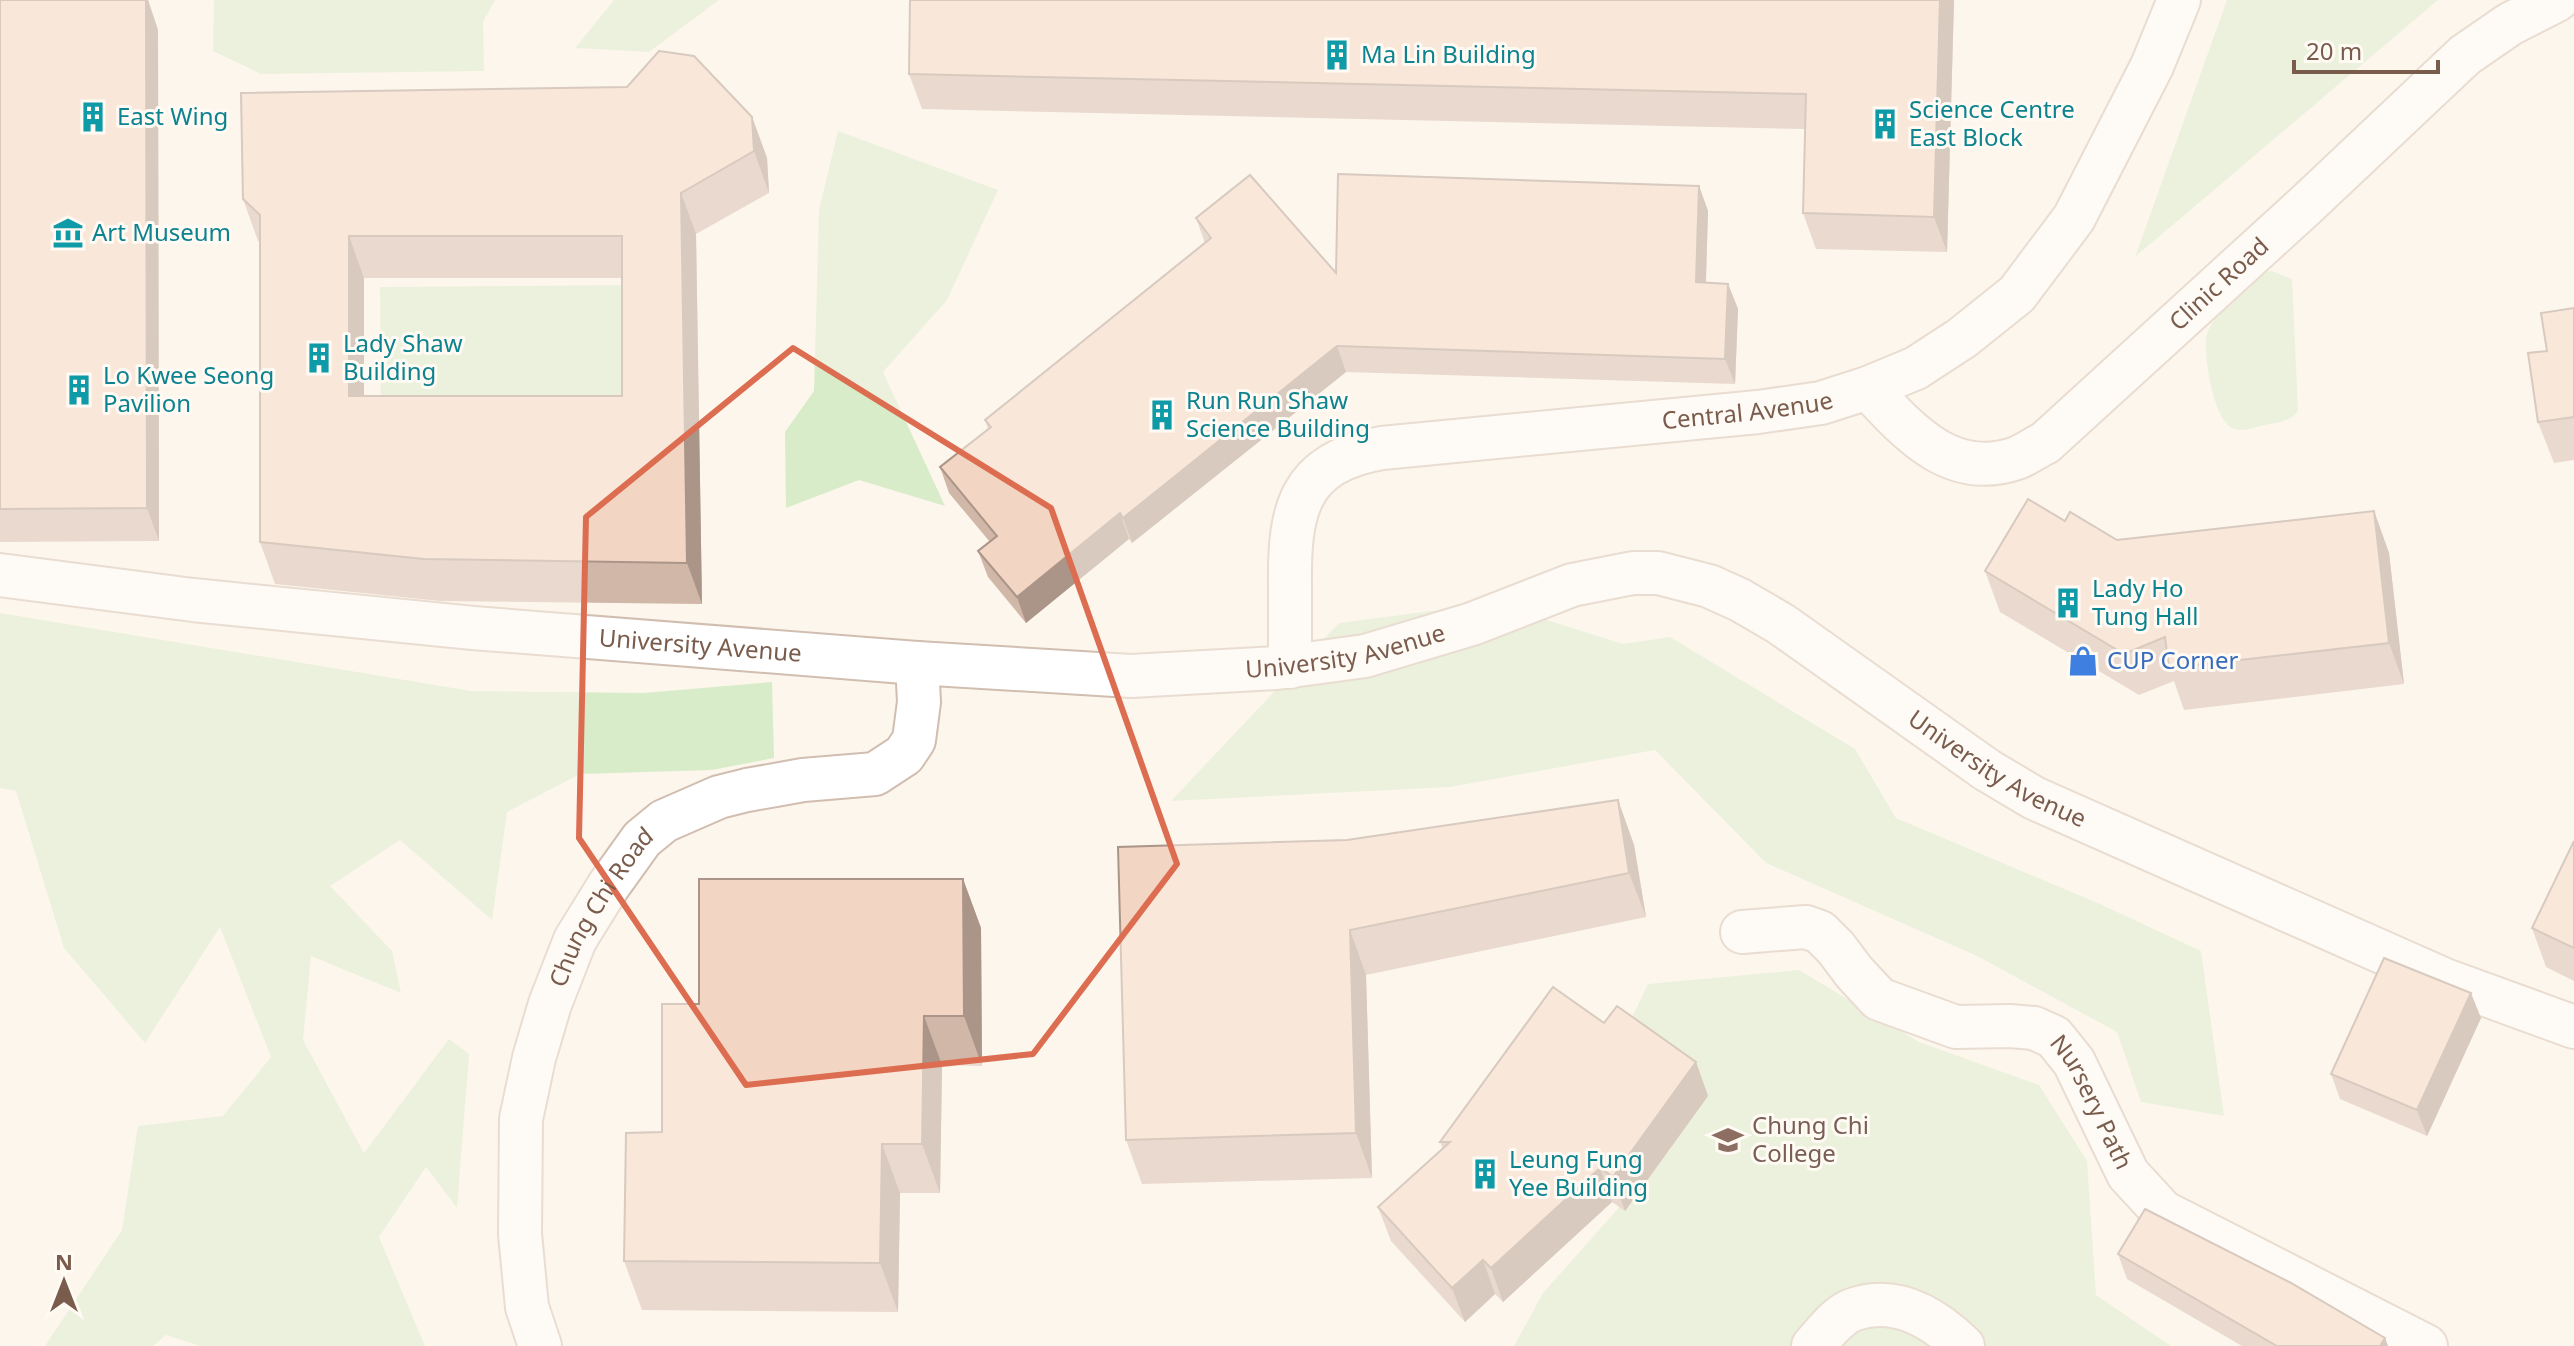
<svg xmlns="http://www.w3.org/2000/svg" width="2574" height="1346" viewBox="0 0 2574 1346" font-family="'Noto Sans',sans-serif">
  <rect width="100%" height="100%" fill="#fdf6ec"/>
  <path fill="#d8ecc9" d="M214 0H495L483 22 484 71 261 74 213 51Z
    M614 0H719L649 52 575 48Z
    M2227 0H2438L2135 257Z
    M838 131 998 190 947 300 883 372 945 506 859 480 786 508 785 432 814 391 819 210Z
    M2272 271 2292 279 2298 411C2290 422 2278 422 2265 425 2256 427 2244 432 2235 429 2214 424 2204 359 2206 339 2209 317 2250 273 2272 271Z
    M626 285 627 431 381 433 380 287Z
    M1493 603 1623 644 1670 637 1855 749 1896 818 2100 904 2201 951 2224 1116 2141 1102 2117 1032 1977 956 1766 863 1655 750 1450 787 1171 801 1339 623Z
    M0 613 471 691 644 693 772 682 774 758 712 770 580 774 507 812 492 920 400 840 330 886 392 951 401 993 311 956 303 1040 364 1153 449 1039 469 1054 457 1208 426 1167 379 1237 425 1346H200L166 1335 153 1346H45L122 1230 138 1126 223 1116 271 1057 220 927 145 1043 64 948 16 791 0 788Z
    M1799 970 1919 1042 2039 1085 2087 1161 2096 1295 2171 1346H1514L1543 1293 1670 1150 1612 1058 1648 984Z"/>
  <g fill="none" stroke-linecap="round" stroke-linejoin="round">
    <g stroke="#d1beb0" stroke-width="46">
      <g id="street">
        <path id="s1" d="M1868 388C1909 432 1951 481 2017 458 2027 454 2036 447 2045 443L2306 205 2465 55 2510 24 2557 0"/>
        <path id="s2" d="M0 575 193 600 473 628 917 663 1131 676 1277 668 1365 656 1472 624 1572 585 1633 573H1658L1709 586 1740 600 1781 624 1987 770 2034 798 2445 980 2574 1027"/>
        <path id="s3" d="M1290 667C1290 640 1290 612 1290 585 1289 511 1298 462 1382 448L1758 412 1821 403 1868 388 1916 368 1962 338 2017 294 2074 218 2152 66 2179 0"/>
        <path id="s4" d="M1742 932 1806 927 1820 932 1836 948 1854 972 1879 999 1956 1027 2010 1026 2034 1028 2054 1037 2074 1062 2128 1174 2163 1212 2426 1346"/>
        <path id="s5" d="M540 1346 527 1307 520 1234 521 1119 534 1058 550 1004 575 940 609 885 642 839 664 821 719 797 747 790 803 780 875 774 904 755 914 740 919 702 917 663"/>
        <path d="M1813 1346C1825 1333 1838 1314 1855 1309 1897 1295 1934 1318 1963 1346"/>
      </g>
    </g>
    <use href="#street" stroke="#fff" stroke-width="42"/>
  </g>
  <path fill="#d1b7a8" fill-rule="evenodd" d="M0 0H148L158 30 159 541 0 542Z
    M910 0H1954L1947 252 1816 249 1803 213 1805 129 922 109 909 74Z
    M752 117 767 158 769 193 696 234 702 604 440 601 275 584 260 542V242L258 241 243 199ZM364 278H622V396H364Z
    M1699 186 1708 211 1706 283 1728 284 1738 309 1735 384 1346 372 1132 543 1129 539 1026 623 988 577 978 551 990 542 949 493 940 467 988 429 985 420 1205 243 1196 218 1336 273Z
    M2574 308V460L2554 463 2538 422 2547 351Z
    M2374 511 2389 553 2404 684 2184 710 2174 681 2139 695 2000 612 1985 571 2065 521 2117 540Z
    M1618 800 1634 845 1646 917 1366 975 1372 1178 1142 1184 1126 1140 1347 840Z
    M2574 841V981L2546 967 2532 928Z
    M963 879 981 928 982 1066 942 1065 940 1193H900L898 1312 642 1310 624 1261 699 1004Z
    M2481 1018 2427 1136 2340 1099 2331 1074Z
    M1604 1023 1696 1062 1708 1096 1625 1211 1612 1202 1503 1302 1495 1294 1465 1322 1391 1241 1378 1207 1443 1149 1440 1142Z
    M2118 1254 2385 1338 2388 1346H2242L2127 1279Z"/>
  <path fill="#aa9588" d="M146 0H148L158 30 159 541 147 508Z
    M1940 0H1954L1947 252 1934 217Z
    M752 117 767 158 769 193 754 151Z
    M1699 186 1708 211 1705 308 1696 282Z
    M681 193 696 234 702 604 687 563Z
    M349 236 364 278V438L349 396Z
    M1728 284 1738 309 1735 384 1725 359Z
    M1337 346 1346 372 1132 543 1123 518Z
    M2374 511 2389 553 2404 684 2389 643Z
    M1120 513 1129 539 1026 623 1017 597Z
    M1618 800 1634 845 1646 917 1629 873Z
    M963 879 981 928 982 1066 964 1016Z
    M1350 930 1366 975 1372 1178 1356 1133Z
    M2471 993 2481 1018 2427 1136 2417 1110Z
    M924 1016 942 1065 940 1193 922 1144Z
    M1696 1062 1708 1096 1625 1211 1613 1177Z
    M882 1144 900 1193 898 1312 880 1263Z
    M1600 1168 1612 1202 1503 1302 1491 1268Z
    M1483 1260 1495 1294 1465 1322 1452 1288Z
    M2385 1338 2388 1346H2380Z"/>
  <path fill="#f3d5c3" stroke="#aa9588" stroke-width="2" fill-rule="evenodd" d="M0 0H146L147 508 0 509Z
    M910 0H1940L1934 217 1803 213 1806 94 909 74Z
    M659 51 694 56 752 117 754 151 681 193 687 563 424 559 260 542V215L243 199 241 93 627 87ZM349 236H622V396H349Z
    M1338 174 1699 186 1696 282 1728 284 1725 359 1337 346 1123 518 1120 513 1017 597 978 551 997 536 940 467 991 427 985 420 1211 238 1196 218 1250 175 1336 273Z
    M2574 308V417L2538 422 2528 353 2547 351 2541 313Z
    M2028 499 2065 521 2070 512 2117 540 2374 511 2389 643 2169 668 2165 637 2124 654 1985 571Z
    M1618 800 1629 873 1350 930 1356 1133 1126 1140 1118 847 1347 840Z
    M2574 841V948L2532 928Z
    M699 879H963L964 1016H924L922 1144H882L880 1263 624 1261 626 1133 662 1132V1004H699Z
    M2384 958 2471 993 2417 1110 2331 1074Z
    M1553 987 1604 1023 1617 1006 1696 1062 1613 1177 1600 1168 1491 1268 1483 1260 1452 1288 1378 1207 1450 1142H1440Z
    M2145 1209 2291 1283 2385 1338 2380 1346H2277L2118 1254Z"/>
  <path d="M0 0H2574V1346H0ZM793 348 1051 508 1177 864 1033 1054 746 1085 579 838 586 517Z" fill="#fdf6ec" fill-opacity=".55" fill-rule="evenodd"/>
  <path fill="none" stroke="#dc6d51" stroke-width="6" stroke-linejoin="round" d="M793 348 1051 508 1177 864 1033 1054 746 1085 579 838 586 517Z"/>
  <defs>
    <g id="building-bare" transform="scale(2.4)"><path d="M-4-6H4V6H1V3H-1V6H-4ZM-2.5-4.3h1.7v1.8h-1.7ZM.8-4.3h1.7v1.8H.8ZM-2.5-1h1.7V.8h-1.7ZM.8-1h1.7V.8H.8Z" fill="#0f9aa8" stroke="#fffaf3" stroke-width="2.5" paint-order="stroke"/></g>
    <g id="museum-bare" transform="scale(2.4)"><path d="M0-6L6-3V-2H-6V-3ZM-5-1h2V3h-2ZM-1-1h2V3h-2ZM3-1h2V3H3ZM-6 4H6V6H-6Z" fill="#0f9aa8" stroke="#fffaf3" stroke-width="2.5" paint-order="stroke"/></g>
    <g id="shop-bare" transform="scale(2.4)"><path d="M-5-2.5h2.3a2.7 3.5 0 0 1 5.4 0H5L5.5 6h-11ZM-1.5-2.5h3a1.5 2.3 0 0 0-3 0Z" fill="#3f7fe0" stroke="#fffaf3" stroke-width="2.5" paint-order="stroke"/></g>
    <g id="university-bare" transform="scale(2.4)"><path d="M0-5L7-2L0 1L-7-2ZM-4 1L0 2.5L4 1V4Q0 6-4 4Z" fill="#8d6e63" stroke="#fffaf3" stroke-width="2.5" paint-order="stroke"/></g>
  </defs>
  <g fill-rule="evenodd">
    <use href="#building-bare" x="1337" y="55"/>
    <use href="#building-bare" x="93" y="117"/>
    <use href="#building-bare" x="1885" y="124"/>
    <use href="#museum-bare" x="68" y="233"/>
    <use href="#building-bare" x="319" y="358"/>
    <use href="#building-bare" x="79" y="390"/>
    <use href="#building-bare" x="1162" y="415"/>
    <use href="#building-bare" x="2068" y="603"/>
    <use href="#shop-bare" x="2083" y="661"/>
    <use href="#university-bare" x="1728" y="1140"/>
    <use href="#building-bare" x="1485" y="1174"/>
  </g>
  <g text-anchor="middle" stroke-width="6" stroke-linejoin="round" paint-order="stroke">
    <g font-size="24" fill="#0d838f" stroke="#fffaf3" text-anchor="start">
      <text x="1361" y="63">Ma Lin Building</text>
      <text x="1909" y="118">Science Centre<tspan x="1909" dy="28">East Block</tspan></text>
      <text x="117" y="125">East Wing</text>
      <text x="92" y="241">Art Museum</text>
      <text x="343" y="352">Lady Shaw<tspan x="343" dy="28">Building</tspan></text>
      <text x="103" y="384">Lo Kwee Seong<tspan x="103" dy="28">Pavilion</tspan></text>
      <text x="1186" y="409">Run Run Shaw<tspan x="1186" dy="28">Science Building</tspan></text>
      <text x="2092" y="597">Lady Ho<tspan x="2092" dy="28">Tung Hall</tspan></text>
      <text x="1509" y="1168">Leung Fung<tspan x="1509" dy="28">Yee Building</tspan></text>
    </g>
    <g font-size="24" fill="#7a5c4d" stroke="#fffaf3">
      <text dy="8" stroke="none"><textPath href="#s1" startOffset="444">Clinic Road</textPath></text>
      <text dy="8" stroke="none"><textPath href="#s3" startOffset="636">Central Avenue</textPath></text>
      <text dy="8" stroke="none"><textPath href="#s2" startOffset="704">University Avenue</textPath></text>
      <text dy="8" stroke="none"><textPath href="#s2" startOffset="1352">University Avenue</textPath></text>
      <text dy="8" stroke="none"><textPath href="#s2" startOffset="2072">University Avenue</textPath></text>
      <text dy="8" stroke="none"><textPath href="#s5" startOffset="458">Chung Chi Road</textPath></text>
      <text dy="8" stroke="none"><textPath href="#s4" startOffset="426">Nursery Path</textPath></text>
    </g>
    <g font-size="24" fill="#366cbe" stroke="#fffaf3" text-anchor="start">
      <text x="2107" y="669">CUP Corner</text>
    </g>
    <g font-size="24" fill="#785e54" stroke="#fffaf3" text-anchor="start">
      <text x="1752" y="1134">Chung Chi<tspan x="1752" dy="28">College</tspan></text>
    </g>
  </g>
  <g transform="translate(64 1282)" stroke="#fffaf3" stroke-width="6" paint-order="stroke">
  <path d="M0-6L14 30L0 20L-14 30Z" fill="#7a5c4d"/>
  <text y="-12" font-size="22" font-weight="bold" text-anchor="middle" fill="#7a5c4d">N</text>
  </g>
  <path d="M2294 60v12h144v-12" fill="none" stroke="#7a5c4d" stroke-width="4"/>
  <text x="2306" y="60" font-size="24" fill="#7a5c4d" stroke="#fffaf3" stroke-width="6" paint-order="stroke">20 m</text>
</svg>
